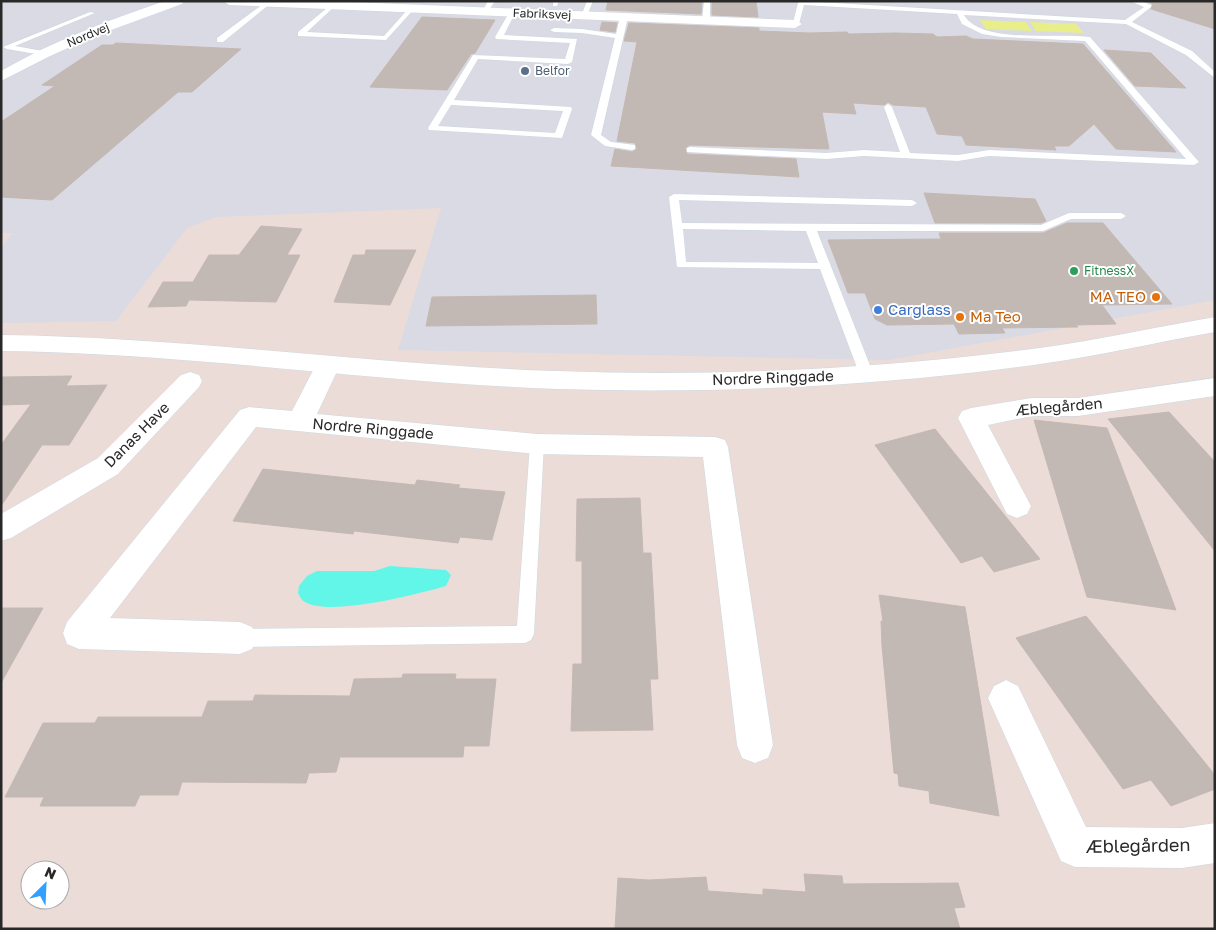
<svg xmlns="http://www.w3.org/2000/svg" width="1216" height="930" viewBox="0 0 1216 930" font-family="'Golos Text',sans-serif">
  <rect width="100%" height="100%" fill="#ebdcd8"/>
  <path fill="#d9dae3" d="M1 1H1215V300L889 360 398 350 441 208 216 217 187 228 116 321 1 323V247L13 233H1Z"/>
  <path fill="#e8ef8a" d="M980 20 1026 22 1032 31 986 29Z
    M1030 22 1076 24 1084 33 1036 31Z"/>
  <path fill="#62f6e9" d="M390 566 446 570 451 575 446 586C418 594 330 617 305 602 301 600 300 596 298 593L299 586 307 576 317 571H374Z"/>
  <path fill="#c2b8b4" stroke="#c6b8b2" d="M608 1H702L701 14 606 10Z
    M712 1H756L758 17 712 15Z
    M1147 1H1215V29L1151 9 1153 4Z
    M422 17 495 20 475 53 471 54 447 90 370 87Z
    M602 22 617 23 615 32 600 30Z
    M629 23 759 28V31L810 33 847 32 849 34 895 33 933 34 937 37 966 36 973 39 1083 44 1176 152 1116 149 1094 124 1069 146H1054L1056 150 966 145 962 136 937 134 926 107 893 105 888 102 884 105 853 103 856 114 822 112 829 149 690 145 685 148 687 154 796 159 799 177 611 166 615 149 632 152 637 149 635 143 617 141 637 42 624 41Z
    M116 43 241 49 192 92H178L52 200 1 197V122L55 86 42 85 102 45H113Z
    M1104 50 1151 53 1186 88 1135 86Z
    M924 193 1035 199 1046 221 1041 223H935Z
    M1067 223H1103L1172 304 1102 305 1116 324 1076 325 1078 327 1002 328 1005 333 959 334 954 324 887 325 875 319 865 293H848L828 240 941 239 939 233H1043Z
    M261 226 302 229 287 255H300L276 302 189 300 186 306 148 307 163 282H193L209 255H239Z
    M366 250H416L390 305 334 302 353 255H365Z
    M596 295 597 324 426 326 432 297Z
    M72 376 66 386 107 385 69 445H42L1 506V445L31 404 1 405V377Z
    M1169 412 1215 462V551L1108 419Z
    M1034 420 1107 428 1176 610 1087 597Z
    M935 429 1040 559 994 572 982 556 961 563 875 445Z
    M263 469 415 485 417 480 460 485 458 488 505 492 492 540 460 537 458 543 354 531 353 534 233 521Z
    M640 498 643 553H651L658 679H650L653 730 571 731 573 664H582V561H576L577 499Z
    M879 595 965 607 999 816 930 803 929 791 899 786 898 774 894 773 882 646 881 621H883Z
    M1 608H43L1 683Z
    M1086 616 1215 775V789L1171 806 1151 780 1123 789 1016 638Z
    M403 674H456L455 679H496L489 746H464L463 757H340L336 772 309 773 306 783 182 782 178 795H140L135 806H40L44 797H5L43 723H95L98 717H202L208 701H253L255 695 350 696 354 679 402 678Z
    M804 874 842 876 843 884 958 883 965 907 954 908 960 929H615L618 878 649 880 706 877 708 891 763 895V889L806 892Z"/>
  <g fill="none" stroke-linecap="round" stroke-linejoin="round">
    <g stroke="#cdd8e2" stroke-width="1">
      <path id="lane" d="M488 1H495L487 13H483L482 12Z
        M553 1H559L557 6H553Z
        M587 1H593L587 16 584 18 581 16Z
        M704 1H710V21L706 23 702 21Z
        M800 1 1125 20 1144 7 1130 1H1141L1151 5V7L1132 22 1192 51 1215 72V78L1186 55 1126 24 964 15C982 45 1058 32 1090 37L1199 162 1194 165 989 156 958 161 864 156 826 159 687 152V148L690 147 826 153 864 150 900 152 884 107 888 104 892 107 910 153 958 155 989 150 1186 159 1085 41 1001 37 982 34 962 24 957 14 804 5 799 24 792 26 798 3Z
        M266 2 271 3 223 42H217V38Z
        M333 3 336 5 335 6 307 32 384 36 409 8 414 9 386 40 298 36V32Z
        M512 11 515 13 504 35 577 39 572 62 568 64 478 59 454 100 571 107 572 109 562 138 429 130 428 128 473 55 565 59 570 43 496 39 495 37 509 13ZM451 105 563 111 555 133 438 126Z
        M90 12 95 13 15 46 48 52V56L7 49 3 47Z
        M624 15 628 17 601 135 611 142 635 145V149L632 150 605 146 591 135 615 38 582 33 554 32 550 30 554 28 582 29 616 34 620 17Z
        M674 194 912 200 917 203 912 206 679 200 682 223 1041 225 1069 213H1121L1126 216 1121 219H1071L1043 231H817L873 373 871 376H861L859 373 820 269 677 267 669 197ZM683 229 806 231 818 263 686 262Z
        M537 438 542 440 544 444 534 634 531 640 525 643 240 647 234 644 231 638 234 632 240 629 517 626 530 444 532 440Z"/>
    </g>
    <g stroke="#cdd8e2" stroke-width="1">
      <path id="street" d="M165 1H184L182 4 92 37 48 57 1 81V71C53 41 109 20 165 1Z
        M223 1H327L795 20 802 24 795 28 229 5Z
        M328 357 337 359 340 365 317 414 537 434 715 437 725 440 728 447 773 745 768 758 755 763 742 758 737 745 703 457 537 454 256 427 110 618 240 622 252 627 257 638 252 649 240 654 79 649 67 644 63 633 67 622 240 410 249 407 292 411 319 359Z
        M190 372 199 375 202 381 199 387 118 474 11 538 1 541V514L98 458 181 375Z
        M1215 378V396L1078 416H1032L988 425 1031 506 1027 514 1017 518 1007 514 958 418 962 411 971 408 1032 398H1078Z
        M1006 680 1018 686 1086 827 1182 828 1215 823V863L1182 868 1075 867 1061 861 988 698 994 686Z"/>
    </g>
    <g stroke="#cdd8e2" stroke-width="1">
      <path id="secondary" d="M1215 317V332C1157 342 1099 356 1040 364 881 386 718 394 557 389 371 382 187 353 1 351V335C187 337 371 365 557 371 718 377 880 369 1040 348 1099 340 1156 327 1215 317Z"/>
    </g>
    <use href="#lane" fill="#fff" fill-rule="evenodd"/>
    <use href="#street" fill="#fff" fill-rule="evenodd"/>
    <use href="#secondary" fill="#fff" fill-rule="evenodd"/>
  </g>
  <circle fill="#5c6f8a" stroke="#fff" stroke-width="2" cx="525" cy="71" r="5"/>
  <circle fill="#2e9e5b" stroke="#fff" stroke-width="2" cx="1074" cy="271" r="5"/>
  <g fill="#e8710a" stroke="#fff" stroke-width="2">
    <circle cx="1156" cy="297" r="5"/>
    <circle cx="960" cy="317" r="5"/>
  </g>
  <circle fill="#3f7fe0" stroke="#fff" stroke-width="2" cx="878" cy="310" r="5"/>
  <g text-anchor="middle" stroke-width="4" stroke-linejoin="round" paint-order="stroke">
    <g font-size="12" fill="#282828" stroke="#fff">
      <text transform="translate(542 14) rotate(2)" y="4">Fabriksvej</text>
      <text transform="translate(88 35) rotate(-23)" y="4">Nordvej</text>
    </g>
    <g font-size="12" fill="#4e5e75" stroke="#fff" text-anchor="start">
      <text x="535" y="75">Belfor</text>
    </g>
    <g font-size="12" fill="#27864d" stroke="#fff" text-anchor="start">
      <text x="1084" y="275">FitnessX</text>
    </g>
    <g font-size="15" fill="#c56008" stroke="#fff" text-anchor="end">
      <text x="1146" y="302">MA TEO</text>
      <text x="970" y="322" text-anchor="start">Ma Teo</text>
    </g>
    <g font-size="15" fill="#366cbe" stroke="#fff" text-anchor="start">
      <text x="888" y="315">Carglass</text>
    </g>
    <g font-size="15" fill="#282828" stroke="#fff">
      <text transform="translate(773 378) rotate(-2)" y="5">Nordre Ringgade</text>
      <text transform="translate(1059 407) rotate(-5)" y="5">Æblegården</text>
      <text transform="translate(373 429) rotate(5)" y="5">Nordre Ringgade</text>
      <text transform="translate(137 435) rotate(-45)" y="5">Danas Have</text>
    </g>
    <g font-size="18" fill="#282828" stroke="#fff">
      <text transform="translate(1138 846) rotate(-1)" y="6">Æblegården</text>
    </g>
  </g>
  <rect width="1216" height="930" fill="none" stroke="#282828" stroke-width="5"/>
  <g transform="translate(45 885) rotate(24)"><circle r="24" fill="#ffffff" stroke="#a9a9a9"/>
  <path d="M0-4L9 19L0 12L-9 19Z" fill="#31a0ff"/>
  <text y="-8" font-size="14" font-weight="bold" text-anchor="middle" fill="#282828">N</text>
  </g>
</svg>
